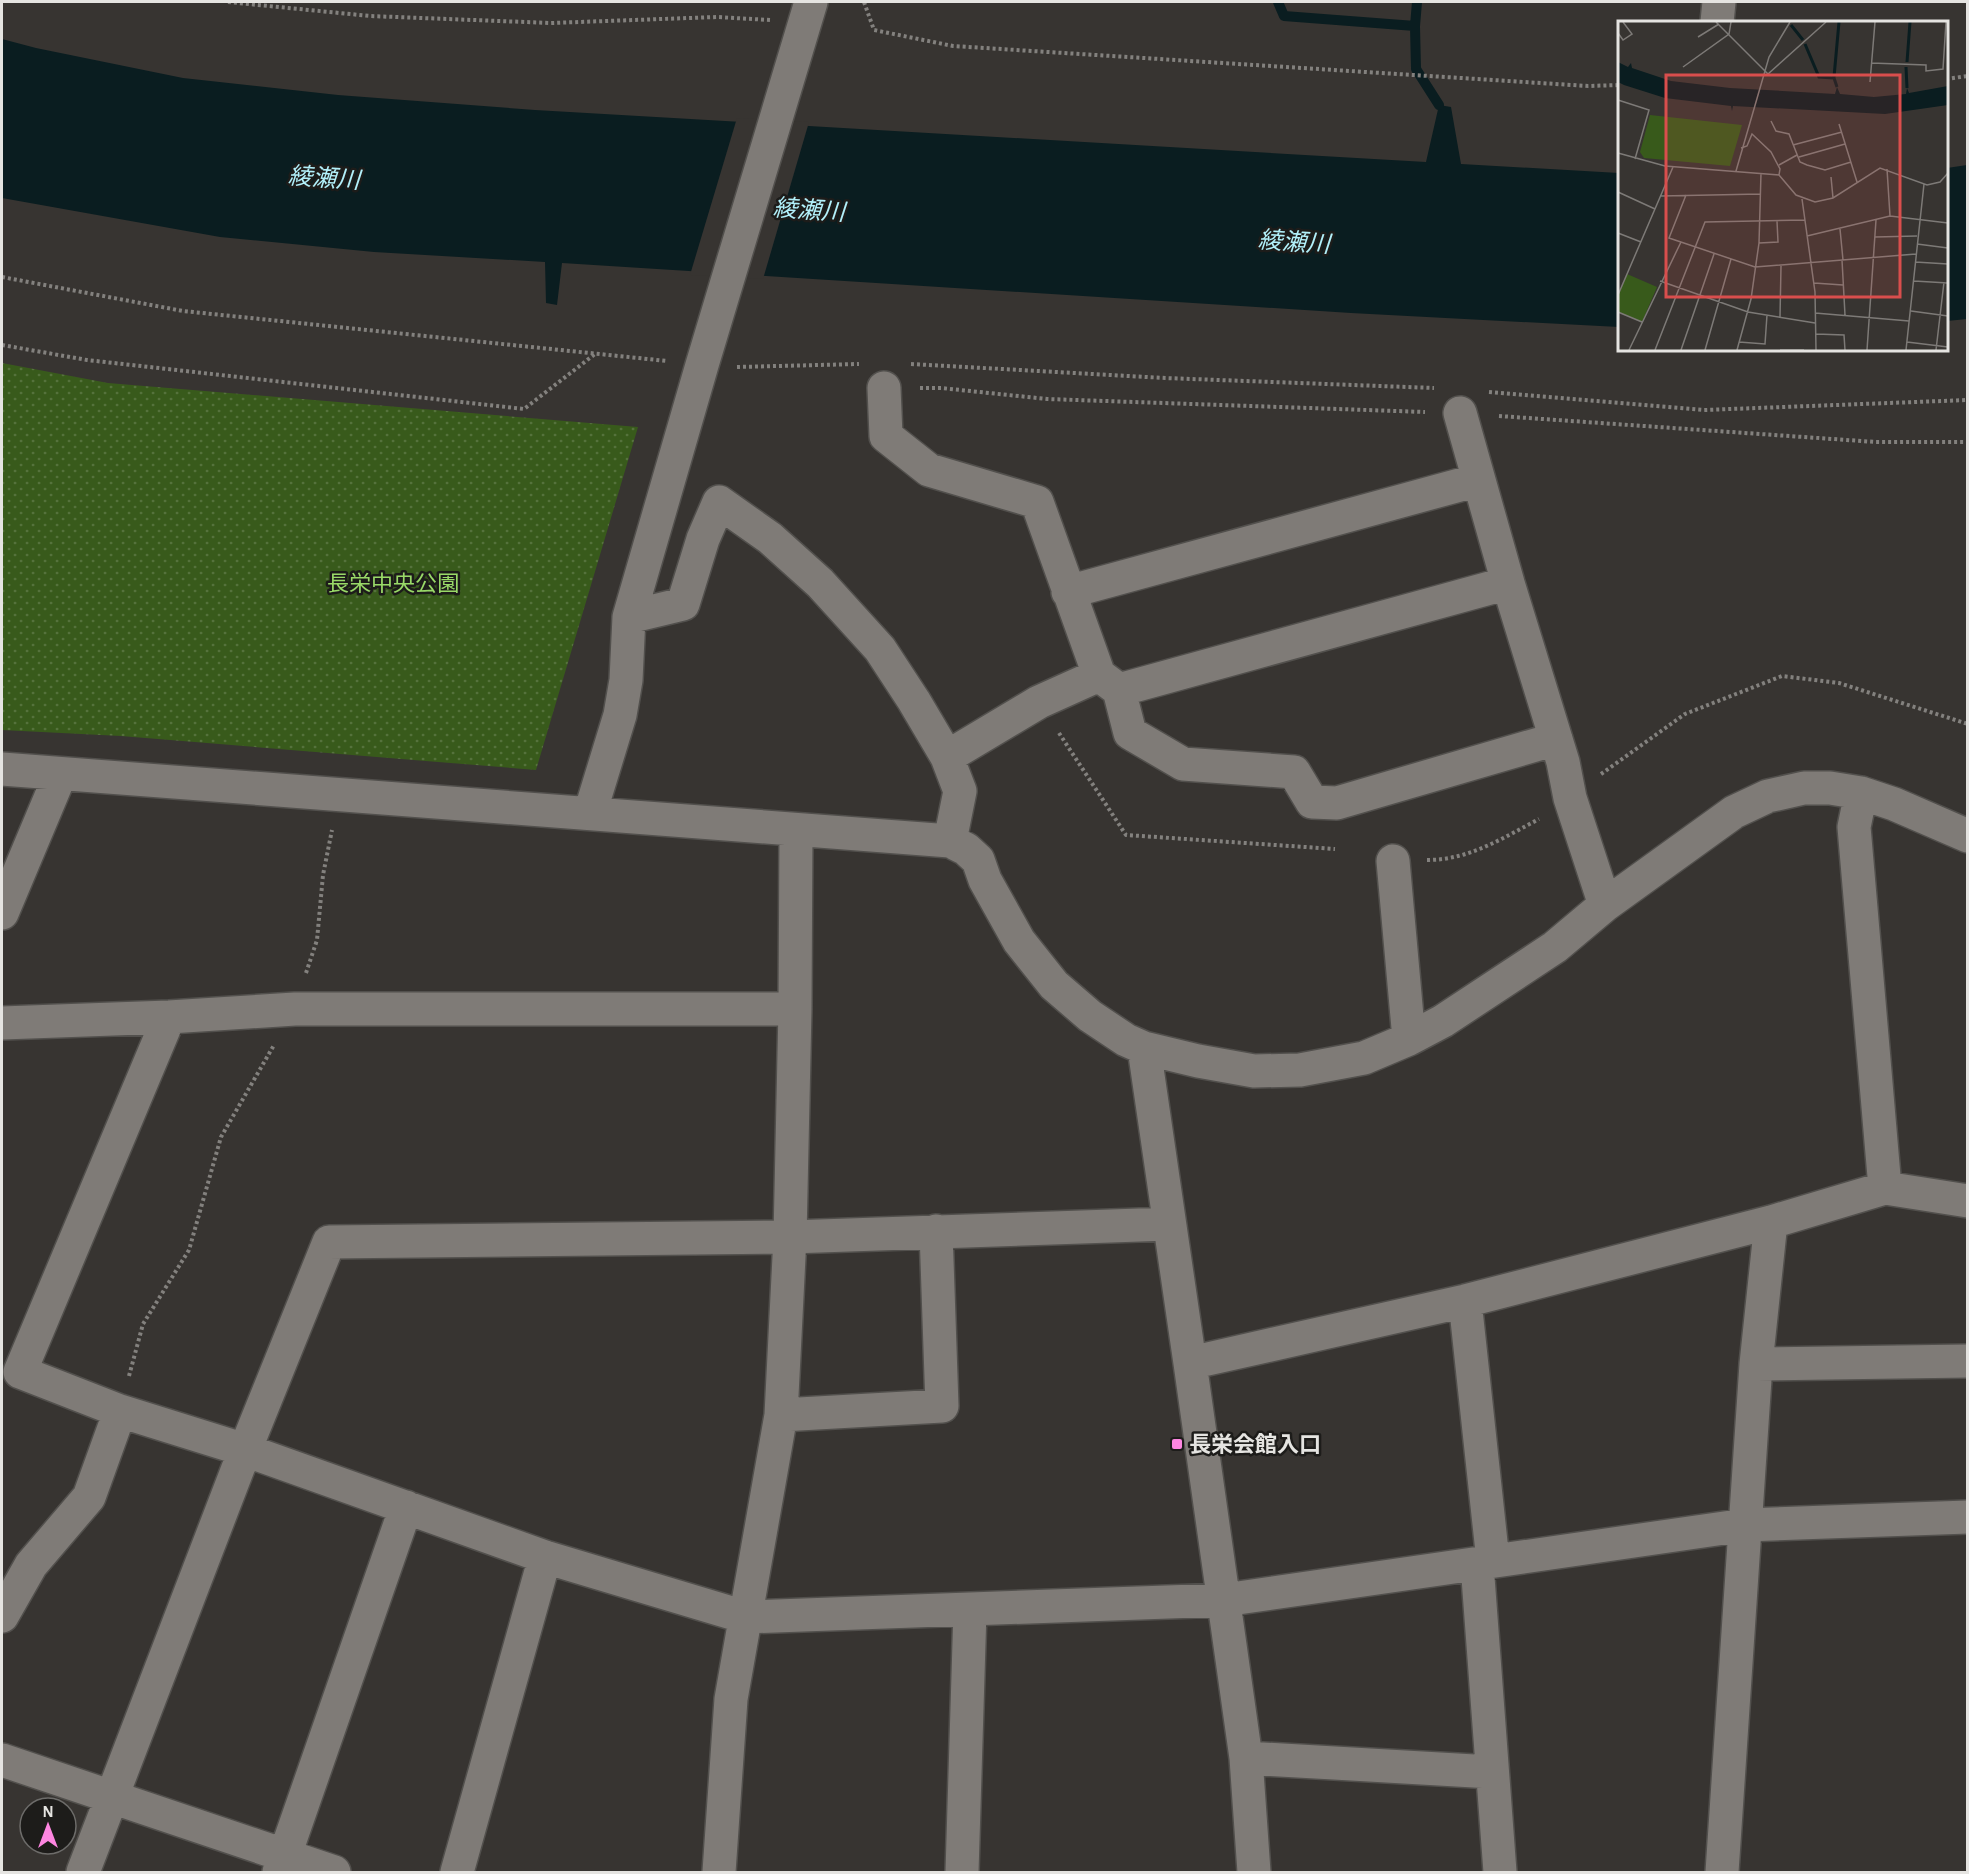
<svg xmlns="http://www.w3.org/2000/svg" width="1969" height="1874" viewBox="0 0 1969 1874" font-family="'Alegreya Sans','Noto Sans JP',sans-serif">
  <defs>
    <pattern id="park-dots" width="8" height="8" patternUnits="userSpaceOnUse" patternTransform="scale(1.5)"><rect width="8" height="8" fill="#385a1b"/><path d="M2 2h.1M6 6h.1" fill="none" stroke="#55723c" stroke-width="1.8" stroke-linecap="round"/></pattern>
  </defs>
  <rect width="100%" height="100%" fill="#373431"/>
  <path fill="url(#park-dots)" d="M2 363 108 383 638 427 536 770 121 736 2 730Z"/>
  <path fill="#0a1d20" d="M2 39 36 48 183 78 338 95 535 110 1426 162 1439 105 1451 107 1461 164 1619 173V327L1351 313 562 263 557 305 546 303 545 262 374 252 220 237 2 198Z
    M1967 165V319L1947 321V168Z"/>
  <path fill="#373431" d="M737 118 809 122 763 279 690 275Z"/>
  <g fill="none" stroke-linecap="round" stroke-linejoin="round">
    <path stroke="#0a1d20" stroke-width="10" d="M1278 2 1284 16 1415 26 1416 69 1439 105
      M1415 26 1417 2"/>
    <g stroke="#52504d" stroke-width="36">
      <path id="minor" d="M1717 22 1719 2
        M884 388 886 436 929 470 1037 502 1099 675 1119 690 1130 733 1183 764 1294 772 1312 802 1337 803 1556 739
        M1460 413 1508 583 1563 762 1570 798 1605 905
        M1068 592 1478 480
        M629 617 683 604 703 539 719 502 770 538 820 583 880 649 914 701 947 757 960 791 950 841
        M1119 690 1508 583
        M947 757 1039 702 1099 675
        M2 769 950 841 966 849 978 860 985 880 1019 941 1054 985 1090 1016 1126 1040 1144 1048 1198 1061 1254 1071 1300 1070 1364 1058 1409 1039 1443 1021 1555 947 1605 905 1734 812 1768 796 1804 788H1830L1861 793 1894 804 1968 836
        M1861 793 1854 827 1885 1188
        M590 813 620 715 626 680 629 617 702 365 811 2
        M1393 861 1409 1039
        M2 913 60 775
        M169 1017 20 1372 120 1411 245 1450 545 1557 745 1617 1224 1600 1745 1525 1968 1517
        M2 1023 169 1017 295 1009H795
        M1144 1048 1190 1363 1246 1758 1254 1872
        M1465 1301 1493 1561
        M1190 1363 1465 1301 1771 1222 1885 1188 1968 1201
        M1756 1364 1968 1361
        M781 1415 942 1406 936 1231
        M1477 1564 1500 1872
        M2 1616 31 1565 89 1497 120 1411
        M1246 1758 1492 1772
        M2 1760 334 1872
        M83 1872 245 1450 329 1242 790 1237 1169 1224
        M279 1872 406 1507
        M457 1872 545 1557
        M719 1872 731 1699 781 1415 790 1237 795 1009 796 830
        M962 1872 970 1610
        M1722 1872 1756 1364 1771 1222"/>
    </g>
    <path stroke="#83817e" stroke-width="4" stroke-dasharray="3 3" stroke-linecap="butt" d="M228 2 370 16 551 23 717 17 770 20
      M864 2 874 30 953 46 1588 86 1620 85
      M1946 79 1968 76
      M2 277 183 311 667 361
      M2 345 87 360 524 409 595 354
      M911 364 1165 378 1434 388
      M737 367 859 364
      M920 388H941L1047 399 1425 412
      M1489 392 1704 410 1968 400
      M1499 416 1876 442H1968
      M1059 733 1126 835 1335 849
      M1601 774 1685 714 1782 676 1839 683 1968 724
      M1427 860C1469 860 1503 838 1539 819
      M306 973 317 940 323 875 332 830
      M129 1376 143 1324 189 1250 221 1137 274 1045"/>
    <use href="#minor" stroke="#7f7b77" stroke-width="33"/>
  </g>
  <rect fill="#fe86e1" stroke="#1d1c1a" stroke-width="2" x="1171" y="1438" width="12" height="12" rx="3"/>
  <g text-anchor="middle" stroke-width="5" stroke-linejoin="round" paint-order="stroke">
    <g font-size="22" fill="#99d968" stroke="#1d1c1a">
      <text x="393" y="591">長栄中央公園</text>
    </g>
    <g font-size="22" font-weight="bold" fill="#e5e4e1" stroke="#1d1c1a" text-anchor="start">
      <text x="1189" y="1452">長栄会館入口</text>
    </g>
    <g font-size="24" font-style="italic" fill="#b2f0fa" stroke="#1d1c1a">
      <text transform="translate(324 178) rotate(4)" y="8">綾瀬川</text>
      <text transform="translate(809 210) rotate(4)" y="8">綾瀬川</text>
      <text transform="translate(1294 242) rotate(4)" y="8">綾瀬川</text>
    </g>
  </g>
  <g transform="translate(1618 21)">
    <rect width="330" height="330" fill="#373431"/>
    <path d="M32 94 124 104 112 145 26 137 22 131ZM9 253 39 266 24 301 0 291V274Z" fill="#385a1b"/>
    <path d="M0 41 10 46 13 42 14 47 53 60 112 67 217 73 219 66 222 73 256 76 288 73 289 67 291 72 330 65V84L267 93 115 85 114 90 113 85 47 77 6 64 0 61Z" fill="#0a1d20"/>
    <path fill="none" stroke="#0a1d20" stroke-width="3" d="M173 4 185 19M187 23 201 56 216 57 219 66M289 41 292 1M288 46 289 67M216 56 221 1"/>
    <path fill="none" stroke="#7d7a77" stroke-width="1.5" d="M98 1 150 53 208 1M0 12 5 19 14 13 5 1M80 16 101 3M253 42 308 44V50L325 48 328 1M65 46 111 13 113 1M252 61 257 1M0 79 31 89 17 138M153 100 158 110 171 113 182 141 189 144 207 149 233 141M221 103 239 161M175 124 224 111M123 127 129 125 134 113 153 131 162 148 161 154M0 132 47 145 161 154 178 174 197 181 215 177 262 147 309 164 322 161 330 152M181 136 227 123M161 144 179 134M269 148 272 195M118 150 151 36 172 1M213 156 215 177M0 171 37 188M68 174 51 217 137 246 298 233M43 175 143 173M184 178 197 271 198 329M222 208 225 239M0 212 23 221M189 215 272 195 330 202M257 216 299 215M141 222 160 221 159 200M299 223 330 227M224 239 227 294M297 241 330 243M42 260 130 291 197 302M296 260 330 262M196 262 225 264M0 274 55 146M293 290 330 295M0 291 24 301M197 292 291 300M162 296 163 245M198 313 226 314 227 329M121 321 147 323 149 294M289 321 330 326M11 329 63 221M37 329 87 201 187 199M63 329 96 233M87 329 113 238M119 329 133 278 141 222 143 152M162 329H186M249 329 258 199M288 329 306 163M318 329 326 261"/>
    <path fill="#d94e4d" fill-opacity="0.15" stroke="#d94e4d" stroke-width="3" d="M48 54H282V276H48Z"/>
    <rect width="330" height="330" fill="none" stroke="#e5e4e1" stroke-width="3"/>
  </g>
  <rect width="1969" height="1874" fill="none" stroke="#e5e4e1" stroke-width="6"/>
  <g transform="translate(48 1826)"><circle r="28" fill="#1d1c1a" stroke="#6d6c6a" stroke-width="1.5"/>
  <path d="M0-4.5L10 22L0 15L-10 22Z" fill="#fe86e1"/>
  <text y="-9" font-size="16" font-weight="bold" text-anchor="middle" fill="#e5e4e1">N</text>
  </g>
</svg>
